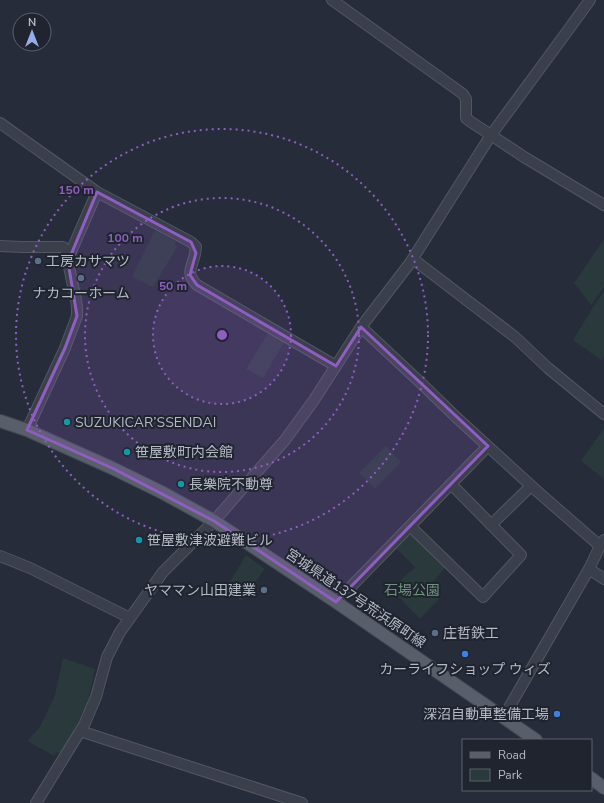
<svg xmlns="http://www.w3.org/2000/svg" width="604" height="803" viewBox="0 0 604 803" font-family="'Nunito Sans','Noto Sans JP',sans-serif">
  <rect width="100%" height="100%" fill="#262c3a"/>
  <path fill="#29393c" d="M155 230 176 242 175 245 177 247 153 287 132 277Z
    M604 239V287L591 305 574 283Z
    M604 291V356L601 360 573 340 593 307Z
    M268 333 284 342 263 378 246 369Z
    M604 428V479L581 461Z
    M386 446 401 462 375 489 359 473Z
    M412 535 445 568 427 588 439 599 420 619 391 589 415 567 396 548 407 536Z
    M246 555 265 569 241 601 237 597 227 586Z
    M63 658 95 669 87 705 61 754 57 752 54 756 27 741 40 727 55 695Z"/>
  <g fill="none" stroke-linecap="round" stroke-linejoin="round">
    <g stroke="#525762" stroke-width="12">
      <path id="minor" d="M332 0 463 94 466 99V118L471 122 491 135 524 157 604 205
        M0 123 97 192 191 242C193 244 195 245 196 247 196 249 195 253 195 254 192 268 185 273 197 285L336 366
        M0 246 22 247H63L70 254
        M413 259 515 337 548 368 604 414
        M361 327 423 385 457 418 538 492 600 546
        M27 430 65 348 77 316V308L76 300 68 262 70 254 97 192
        M491 525 531 486
        M410 526 483 597 521 555 451 484
        M0 556 30 568 130 618
        M589 569 604 579
        M336 602 488 446
        M503 718 589 569 600 546 604 540
        M80 731 302 803
        M36 803 84 725 96 697 107 657 120 632 163 572 214 521 285 440 314 400 361 327 410 263 491 135 563 37 590 0"/>
    </g>
    <g stroke="#434853" stroke-width="14">
      <path id="major" d="M0 421 27 430 112 468 163 493 214 521 336 602 536 740
        M591 778 604 788"/>
    </g>
    <use href="#minor" stroke="#3a3f4b" stroke-width="10"/>
    <use href="#major" stroke="#585e6a" stroke-width="12"/>
  </g>
  <path fill="#8f5ec1" fill-opacity="0.2" stroke="#8f5ec1" stroke-width="3" stroke-linejoin="round" d="M97 192 191 242 196 253 190 275 197 285 336 366 361 327 488 446 336 602 214 521 112 468 27 430 65 348 77 316 68 262Z"/>
  <circle cx="222" cy="335" r="69" fill="#8f5ec1" fill-opacity=".12"/>
  <g fill="none" stroke="#8f5ec1" stroke-width="2" stroke-dasharray="2 4">
    <circle cx="222" cy="335" r="69"/>
    <circle cx="222" cy="335" r="137"/>
    <circle cx="222" cy="335" r="206"/>
  </g>
  <g fill="#5c6f8a" stroke="#1f242f" stroke-width="1.5">
    <circle cx="38" cy="261" r="4"/>
    <circle cx="81" cy="278" r="4"/>
    <circle cx="264" cy="590" r="4"/>
    <circle cx="435" cy="633" r="4"/>
  </g>
  <g fill="#0f9aa8" stroke="#1f242f" stroke-width="1.5">
    <circle cx="67" cy="422" r="4"/>
    <circle cx="127" cy="452" r="4"/>
    <circle cx="181" cy="484" r="4"/>
    <circle cx="139" cy="540" r="4"/>
  </g>
  <g fill="#3f7fe0" stroke="#1f242f" stroke-width="1.5">
    <circle cx="465" cy="654" r="4"/>
    <circle cx="557" cy="714" r="4"/>
  </g>
  <g text-anchor="middle" stroke-width="4" stroke-linejoin="round" paint-order="stroke">
    <g font-size="14" fill="#b5bac6" stroke="#1f242f" text-anchor="start">
      <text x="46" y="266">工房カサマツ</text>
      <text x="81" y="298" text-anchor="middle">ナカコーホーム</text>
      <text x="75" y="427">SUZUKICAR’SSENDAI</text>
      <text x="135" y="457">笹屋敷町内会館</text>
      <text x="189" y="489">長樂院不動尊</text>
      <text x="147" y="545">笹屋敷津波避難ビル</text>
      <text x="256" y="595" text-anchor="end">ヤママン山田建業</text>
      <text x="443" y="638">庄哲鉄工</text>
      <text x="465" y="674" text-anchor="middle">カーライフショップ ウィズ</text>
      <text x="549" y="719" text-anchor="end">深沼自動車整備工場</text>
    </g>
    <g font-size="14" fill="#6f947c" stroke="#1f242f">
      <text x="412" y="595">石場公園</text>
    </g>
    <g font-size="14" fill="#b5bac6" stroke="#1f242f">
      <text transform="translate(356 598) rotate(34)" y="5">宮城県道137号荒浜原町線</text>
    </g>
  </g>
  <circle cx="222" cy="335" r="6" fill="#8f5ec1" stroke="#1f242f" stroke-width="2"/>
  <g font-size="12" text-anchor="middle" font-weight="bold" fill="#8f5ec1" stroke="#1f242f" stroke-width="4" stroke-linejoin="round" paint-order="stroke">
    <text x="76" y="194">150 m</text>
    <text x="125" y="242">100 m</text>
    <text x="173" y="290">50 m</text>
  </g>
  <rect x="462" y="739" width="130" height="52" fill="#1f242f" stroke="#5b606b"/>
  <rect x="470" y="752" width="20" height="6" fill="#585e6a" stroke="#5b606b"/>
  <text x="498" y="759" font-size="12" fill="#b5bac6">Road</text>
  <rect x="470" y="769" width="20" height="12" fill="#29393c" stroke="#5b606b"/>
  <text x="498" y="779" font-size="12" fill="#b5bac6">Park</text>
  <g transform="translate(32 32)"><circle r="19" fill="#1f242f" stroke="#5b606b"/>
  <path d="M0-3L7 15L0 10L-7 15Z" fill="#95adeb"/>
  <text y="-6" font-size="11" font-weight="bold" text-anchor="middle" fill="#b5bac6">N</text>
  </g>
</svg>
